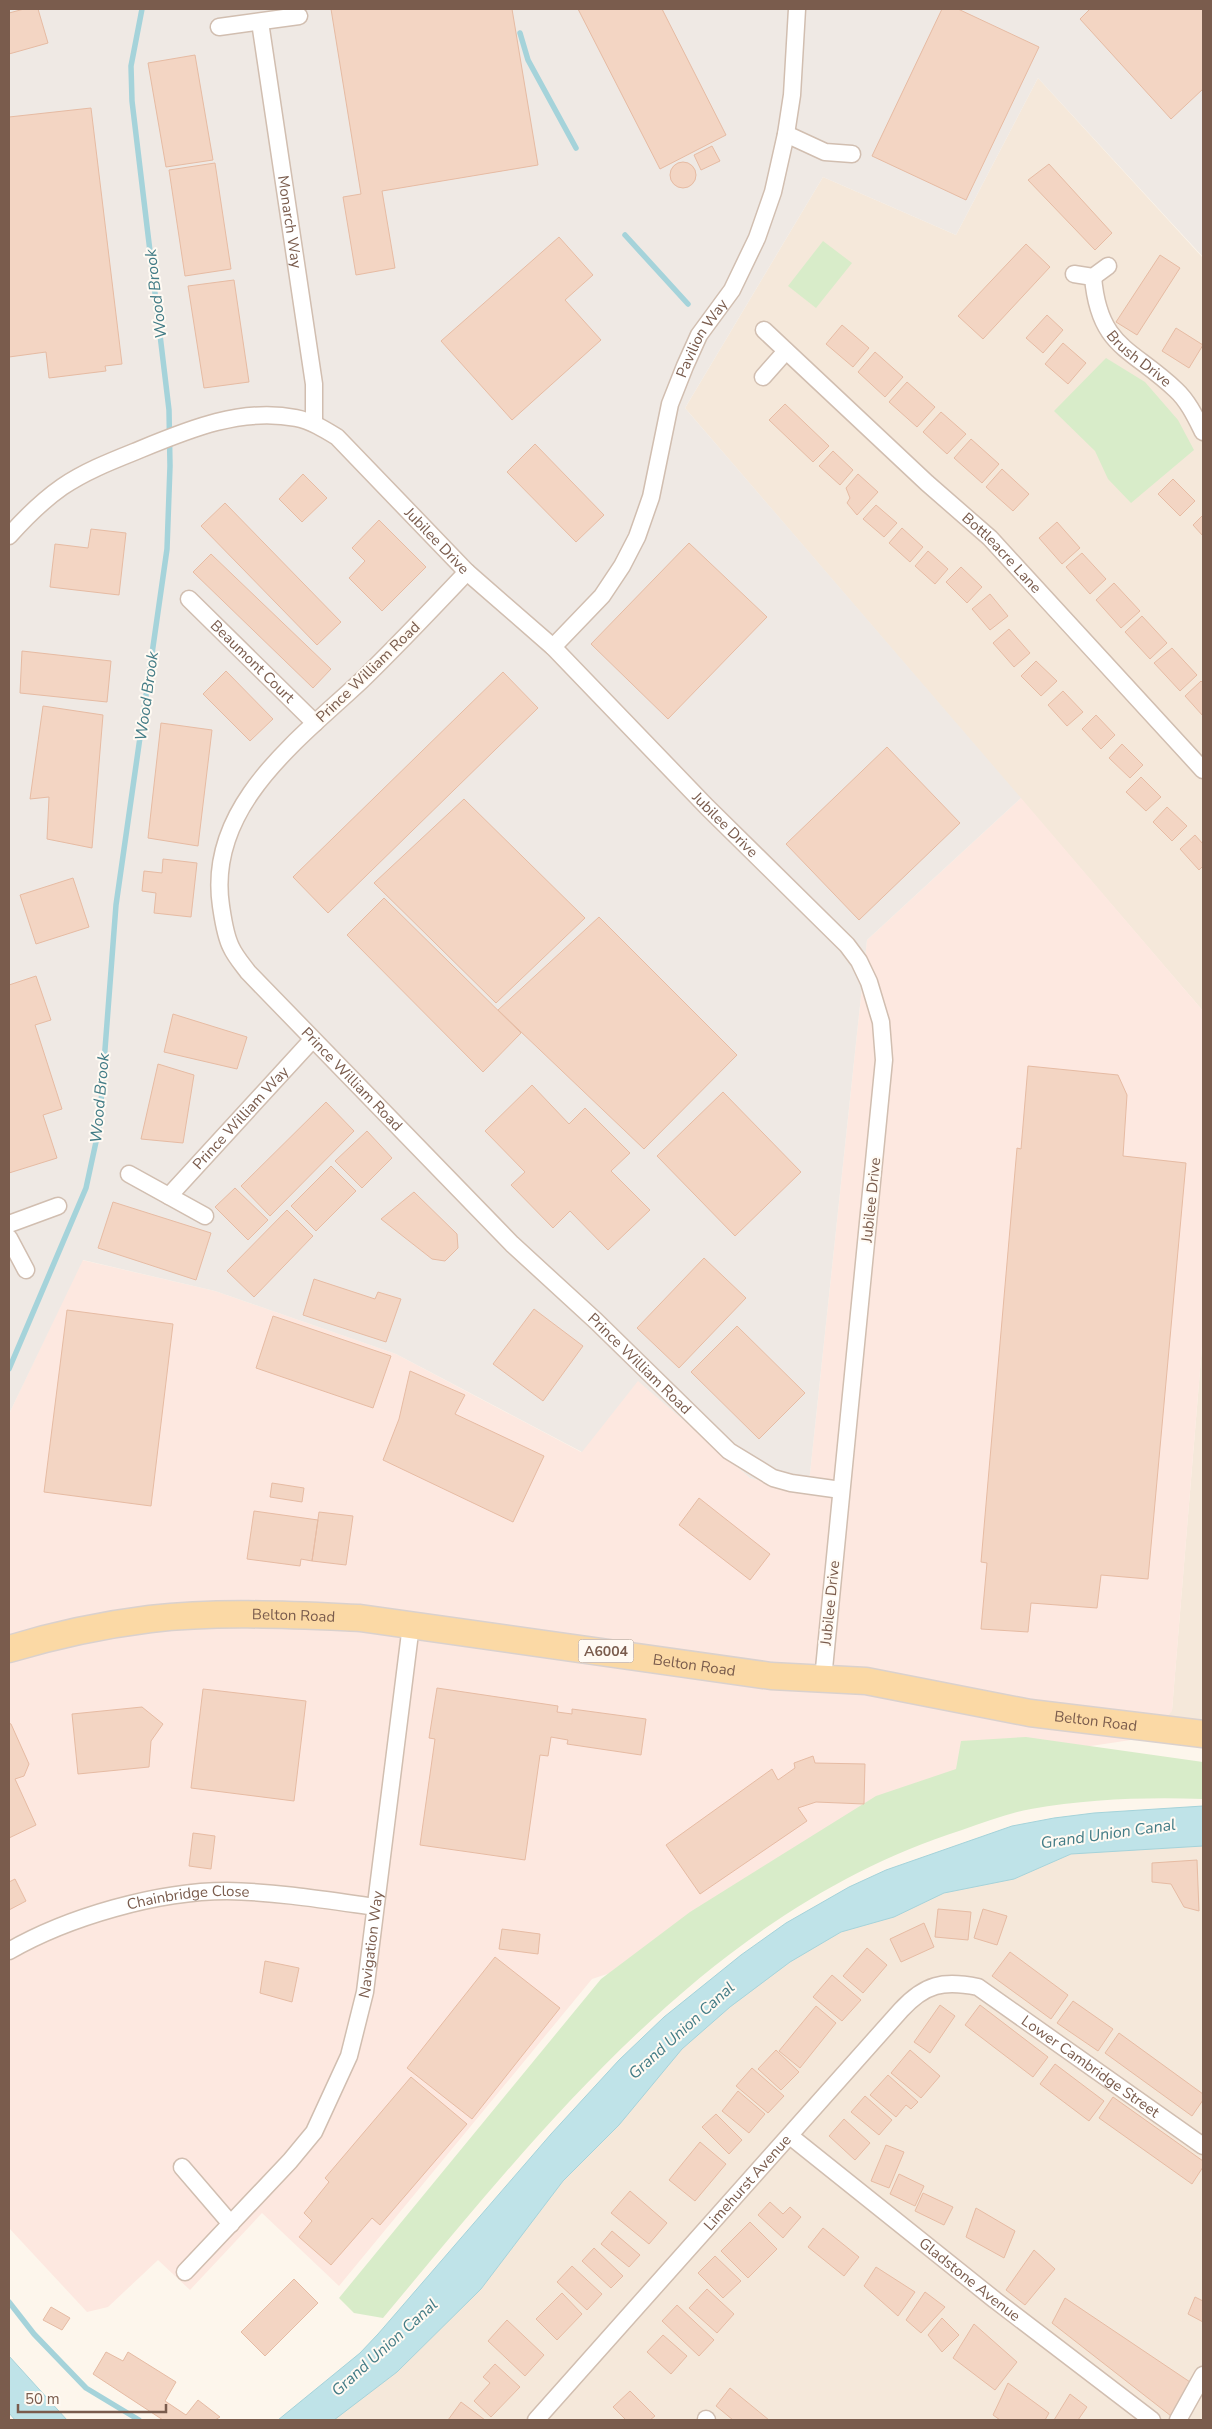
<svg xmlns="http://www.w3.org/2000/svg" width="1212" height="2429" viewBox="0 0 1212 2429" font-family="'Nunito Sans',sans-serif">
  <rect width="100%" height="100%" fill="#fdf6ec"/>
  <path fill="#f5e8da" d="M1038 78 1203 258V1011L685 408 823 177 956 235Z
    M1203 1334V1734L1153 1727 1172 1710Z
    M1203 1823V2420H301L729 1985 938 1870Z"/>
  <path fill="#fde8e0" d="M1021 798 1203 1011V1334L1172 1711 1151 1737 1084 1747 683 1949 592 1979 339 2286 262 2213 190 2290 158 2260 108 2307 87 2312 9 2228V1414L82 1260 215 1291 396 1354 581 1452 638 1380 750 1478 808 1492 867 940Z"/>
  <path fill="#efe9e4" d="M9 9H1203V257L1038 78 956 235 823 177 685 408 1021 798 867 940 808 1492 750 1478 638 1381 582 1452 396 1354 215 1291 83 1260 9 1414Z"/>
  <path fill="#d8ecc9" d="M823 241 852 263 816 308 788 286Z
    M1106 358 1145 382 1178 420 1194 450 1131 503 1108 479 1095 451 1054 411Z
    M1026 1737 1203 1762V1799C1146 1797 1087 1799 1031 1809 1008 1813 985 1822 962 1830 713 1909 545 2124 383 2318L354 2313 339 2298 601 1979 690 1912 876 1796 956 1769 961 1741Z"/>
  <path fill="#bfe3e8" stroke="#a5d3da" d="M1203 1806V1846L1071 1854 1014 1879 944 1893 894 1917 841 1932 790 1962 730 2007 682 2049 619 2125 563 2181 481 2289 397 2372 334 2420H278L360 2353 378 2334 551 2134 619 2060 664 2017 741 1955 786 1923 849 1887 886 1870 1012 1826 1054 1818 1094 1813Z
    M9 2356 67 2420H15L9 2413Z"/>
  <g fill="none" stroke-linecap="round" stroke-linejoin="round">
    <path stroke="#a5d3da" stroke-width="5.5" d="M520 33 528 60 576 148
      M625 235 688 304
      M9 1369 86 1188 99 1128 116 905 167 549 170 466 169 410 132 101 131 66 142 9
      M9 2302 34 2334 86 2388 139 2420"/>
  </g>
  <path fill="#f3d5c3" stroke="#e6bba3" d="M24 9H38L48 43 9 54V13Z
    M331 9H512L538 165 382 191 395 268 356 275 343 197 361 194Z
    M578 9H662L726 135 660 169Z
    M942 9H958L1039 47 966 200 872 156Z
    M1090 9H1203V89L1171 119 1080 19Z
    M195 55 213 160 166 167 148 63Z
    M91 108 122 364 105 366 106 371 49 378 46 352 9 357V117Z
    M712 146 720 161 701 170 694 155Z
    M670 175a13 13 0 1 1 26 0a13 13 0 1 1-26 0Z
    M215 163 231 269 185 276 169 170Z
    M1049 164 1112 233 1095 250 1028 180Z
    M559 237 593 275 565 300 601 340 512 420 441 341Z
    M1026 244 1050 267 983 339 958 316Z
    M1160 255 1180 268 1137 335 1116 322Z
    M234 280 249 382 204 388 188 286Z
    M1047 315 1063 330 1043 353 1026 338Z
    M842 325 869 348 853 367 826 344Z
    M1176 328 1203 345 1189 368 1162 351Z
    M1063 343 1086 363 1068 384 1045 364Z
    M875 352 903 377 885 397 858 372Z
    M907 382 935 407 917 427 889 402Z
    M785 404 829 446 813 462 769 420Z
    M941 412 966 434 947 454 923 432Z
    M971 439 999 464 982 483 954 458Z
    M535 444 604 515 576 542 507 472Z
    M833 451 853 470 840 485 819 466Z
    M1002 469 1029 494 1013 511 986 487Z
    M303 474 327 498 302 522 279 499Z
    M858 474 878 492 857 515 847 503 850 498 846 488Z
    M1173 479 1195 501 1180 516 1158 494Z
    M225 503 341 622 317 645 201 526Z
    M876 505 897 523 884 537 863 519Z
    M1203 515V536L1193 525Z
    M379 520 426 567 382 611 349 578 365 561 352 548Z
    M1057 522 1080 548 1062 564 1039 538Z
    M902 528 923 547 910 562 889 543Z
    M91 529 126 533 119 595 50 587 55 544 88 548Z
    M689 543 767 617 668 719 591 644Z
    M928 551 948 569 935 584 915 566Z
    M1082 553 1106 579 1090 594 1066 567Z
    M211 554 331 669 313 688 193 572Z
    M961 567 982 587 967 603 946 582Z
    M1114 583 1140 611 1121 628 1096 600Z
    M990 594 1008 616 990 630 972 609Z
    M1142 616 1167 643 1150 659 1125 632Z
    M1009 629 1030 653 1014 667 993 643Z
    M1172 648 1197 675 1180 691 1154 663Z
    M22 651 111 661 107 702 20 693Z
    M1036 661 1057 681 1041 696 1021 676Z
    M226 671 273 719 250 741 203 694Z
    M503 672 538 708 328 913 293 877Z
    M1201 681 1203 683V716L1185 696Z
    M1063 691 1083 712 1067 726 1048 705Z
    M43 706 103 715 92 848 47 839 49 797 30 799Z
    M1096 715 1115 735 1101 749 1082 729Z
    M161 723 212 730 198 846 148 838Z
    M1122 744 1143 765 1130 778 1109 758Z
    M887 747 960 823 859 920 786 844Z
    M1141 777 1161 797 1146 811 1126 792Z
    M464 799 585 918 496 1003 374 883Z
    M1167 807 1187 826 1172 841 1153 822Z
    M1195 835 1203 844V866L1199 870 1180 849Z
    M163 859 197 863 191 917 154 913 156 893 142 891 144 871 162 873Z
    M73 878 89 927 36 944 20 895Z
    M384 898 521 1033 483 1072 347 935Z
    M599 917 737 1055 644 1149 498 1010Z
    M36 976 51 1020 35 1025 62 1109 43 1115 57 1158 9 1173V985Z
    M173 1014 247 1037 237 1069 164 1052Z
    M158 1064 194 1075 183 1143 141 1139Z
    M1028 1066 1118 1075 1127 1095 1123 1156 1186 1163 1148 1579 1101 1575 1097 1608 1031 1603 1028 1632 981 1629 987 1563 981 1562 1017 1148 1021 1149Z
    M532 1085 569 1124 585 1108 630 1153 611 1171 650 1210 608 1250 570 1211 553 1228 511 1185 525 1172 485 1131Z
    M723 1092 801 1172 735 1236 657 1156Z
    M326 1102 354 1131 270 1216 241 1186Z
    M367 1131 392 1158 362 1188 335 1161Z
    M331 1166 356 1191 316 1231 291 1206Z
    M235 1188 268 1220 248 1240 215 1207Z
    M414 1192 457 1234 458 1248 445 1261 432 1259 381 1219Z
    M113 1202 211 1233 196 1280 98 1248Z
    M287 1210 313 1236 254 1297 227 1271Z
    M704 1258 746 1298 679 1368 637 1328Z
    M314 1279 375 1299 378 1292 401 1299 386 1342 303 1315Z
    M534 1309 583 1346 543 1401 493 1364Z
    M67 1310 173 1324 151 1506 44 1492Z
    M273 1316 391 1356 373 1408 256 1368Z
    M737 1326 805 1393 759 1439 691 1372Z
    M410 1371 465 1395 455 1414 544 1456 513 1522 383 1460 399 1419Z
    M272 1483 304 1488 302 1502 270 1497Z
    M699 1498 770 1554 750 1580 679 1525Z
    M254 1511 318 1520 312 1561 301 1559 300 1566 247 1559Z
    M319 1512 353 1516 346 1565 312 1561Z
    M437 1688 558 1706 557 1712 572 1714V1709L646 1719 641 1755 567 1744 568 1740 551 1737 548 1756 540 1755 525 1860 420 1845 435 1739 429 1738Z
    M203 1689 306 1701 294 1801 191 1788Z
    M142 1707 163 1724 151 1741 149 1767 78 1774 72 1714Z
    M9 1723 11 1724 29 1764 24 1776 15 1779 36 1825 9 1838Z
    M813 1756 815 1763 865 1764 864 1804 816 1802 798 1808 807 1821 700 1894 666 1845 772 1769 778 1780 795 1768 794 1763Z
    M193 1833 215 1836 211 1869 189 1866Z
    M1197 1860 1199 1911 1184 1907 1171 1884 1152 1882V1863Z
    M15 1879 26 1901 9 1910V1882Z
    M938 1909 971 1912 968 1940 935 1937Z
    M983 1909 1007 1916 997 1945 974 1938Z
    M924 1923 934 1947 901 1962 890 1939Z
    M502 1929 540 1934 538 1954 499 1949Z
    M867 1948 887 1965 863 1993 843 1976Z
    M1010 1952 1068 1995 1051 2019 992 1976Z
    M495 1957 560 2008 472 2119 407 2068Z
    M265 1961 299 1968 292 2002 260 1993Z
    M832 1975 861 2000 842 2021 813 1997Z
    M1073 2001 1113 2029 1098 2051 1057 2023Z
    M940 2005 955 2016 930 2053 914 2042Z
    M980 2005 1048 2057 1033 2077 965 2025Z
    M816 2006 836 2023 800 2068 779 2051Z
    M1119 2033 1203 2094V2100L1192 2116 1105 2053Z
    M776 2050 799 2072 781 2090 758 2069Z
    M910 2050 940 2076 921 2098 891 2073Z
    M1055 2064 1104 2101 1089 2121 1040 2084Z
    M752 2068 784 2096 768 2113 736 2086Z
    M888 2075 918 2102 911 2109 906 2105 896 2117 870 2095Z
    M411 2077 467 2124 380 2225 372 2218 331 2265 299 2237 312 2221 304 2213 329 2182 325 2178Z
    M738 2091 765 2114 749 2133 722 2111Z
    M865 2096 892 2120 879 2135 851 2112Z
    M1113 2097 1203 2161V2167L1192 2184 1099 2118Z
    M716 2114 742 2140 729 2154 702 2127Z
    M844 2119 870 2143 855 2160 829 2136Z
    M700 2142 726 2164 695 2201 669 2180Z
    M886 2145 904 2152 889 2188 871 2181Z
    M899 2174 924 2186 915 2206 890 2194Z
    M630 2191 667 2223 649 2244 611 2213Z
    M923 2193 953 2207 944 2225 915 2211Z
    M770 2202 783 2214 790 2207 801 2217 783 2238 758 2215Z
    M976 2208 1015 2231 1004 2258 966 2237Z
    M750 2222 777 2249 748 2278 721 2251Z
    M823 2228 859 2257 844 2276 808 2247Z
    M612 2231 640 2255 629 2267 601 2244Z
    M594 2248 623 2276 611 2288 582 2261Z
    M1034 2250 1055 2269 1025 2305 1006 2290Z
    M715 2256 741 2281 723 2298 698 2273Z
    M572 2266 602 2294 587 2310 557 2282Z
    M876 2267 915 2292 898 2316 864 2286Z
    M294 2279 318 2303 265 2356 241 2332Z
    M707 2289 734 2314 717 2333 689 2308Z
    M925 2292 945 2307 921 2333 906 2320Z
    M562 2293 582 2314 557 2340 536 2319Z
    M1195 2297 1203 2301V2322L1188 2314Z
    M1065 2298 1190 2382 1171 2416 1052 2323Z
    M677 2305 714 2340 699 2356 662 2321Z
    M51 2307 70 2318 62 2330 43 2320Z
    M942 2318 959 2335 942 2352 928 2335Z
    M507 2320 544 2355 525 2376 488 2341Z
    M974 2324 1017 2362 995 2390 953 2358Z
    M663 2335 687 2356 671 2374 647 2352Z
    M106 2352 123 2361 128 2352 176 2382 165 2401 186 2415 198 2400 220 2417 215 2420H163L93 2374Z
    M495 2364 520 2387 491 2417 474 2401 490 2383 483 2377Z
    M1008 2383 1049 2413 1045 2420H1000L993 2415Z
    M730 2388 769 2420H733L716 2406Z
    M630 2391 655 2416 650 2420H626L613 2407Z
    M1070 2394 1087 2407 1078 2420H1054Z
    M461 2402 485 2420H448Z"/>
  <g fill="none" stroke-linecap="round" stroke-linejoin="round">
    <g stroke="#d1beb0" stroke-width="19">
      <g id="street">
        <path id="s1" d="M260 22 314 384V423"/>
        <path d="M219 27 299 16"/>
        <path d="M786 134 825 152 852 154"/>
        <path d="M1074 274 1093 277 1108 266"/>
        <path id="s2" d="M1093 277C1099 348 1132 348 1176 390 1188 401 1196 418 1203 432"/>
        <path id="s3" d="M764 330 927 483 990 538 1203 770"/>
        <path d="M763 377 786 351"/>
        <path id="s4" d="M9 536C25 518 42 501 62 487 84 472 109 462 134 452 185 431 239 407 296 418 311 421 324 429 337 437L467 572 553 647 707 807 847 945 859 961 869 982 881 1022 884 1060 823 1679"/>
        <path id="s5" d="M467 572C432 609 397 646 361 681 297 741 206 807 221 906 223 919 225 935 231 947 235 956 242 964 248 972L512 1244 596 1321 729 1451 773 1478 791 1483 841 1490"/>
        <path id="s6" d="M189 599 315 723"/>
        <path id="s7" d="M553 647 602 596 622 566 637 537 651 497 670 404 685 366 699 335 732 290 757 238 773 192 786 134 792 95 797 9"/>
        <path d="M129 1174 205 1216"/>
        <path id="s8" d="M169 1196 312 1040"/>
        <path d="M9 1224 58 1206"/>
        <path d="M9 1238 26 1270"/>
        <path id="s9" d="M9 1951C68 1917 158 1891 227 1891 277 1892 326 1900 375 1907"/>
        <path id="s10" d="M790 2136 995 2300 1152 2420"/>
        <path d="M182 2167 231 2224"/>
        <path id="s11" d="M185 2272 290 2161 314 2132 349 2056 365 1992 411 1625"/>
        <path d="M706 2419 707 2420"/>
        <path id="s12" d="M536 2420 901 2010C925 1984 943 1980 978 1987L1203 2146"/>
        <path d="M1178 2420 1203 2375"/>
      </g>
    </g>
    <g stroke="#dad1cd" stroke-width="29">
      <g id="primary">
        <path id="s13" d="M9 1649C55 1635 102 1625 150 1619 219 1611 291 1615 360 1618L771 1676 866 1681 1030 1713 1203 1734"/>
      </g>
    </g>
    <use href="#street" stroke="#fff" stroke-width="16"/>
    <use href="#primary" stroke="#fbd9a5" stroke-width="26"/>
  </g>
  <g text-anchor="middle" stroke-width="4" stroke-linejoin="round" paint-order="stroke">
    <rect fill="#fffaf3" stroke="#a28b7f" stroke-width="1" x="578.5" y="1639.5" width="55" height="23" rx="4"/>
    <g font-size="14" font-weight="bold" fill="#7a5c4d">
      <text x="606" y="1656">A6004</text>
    </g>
    <g font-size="15" fill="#7a5c4d" stroke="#fffaf3">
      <text dy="5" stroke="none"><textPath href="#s1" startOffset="202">Monarch Way</textPath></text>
      <text dy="5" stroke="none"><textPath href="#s7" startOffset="350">Pavilion Way</textPath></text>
      <text dy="5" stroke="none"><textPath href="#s2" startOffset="98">Brush Drive</textPath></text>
      <text dy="5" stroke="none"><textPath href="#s4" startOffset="510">Jubilee Drive</textPath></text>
      <text dy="5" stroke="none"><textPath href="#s3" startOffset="326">Bottleacre Lane</textPath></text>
      <text dy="5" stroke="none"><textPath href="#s6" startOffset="89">Beaumont Court</textPath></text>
      <text transform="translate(368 672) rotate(-44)" y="5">Prince William Road</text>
      <text dy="5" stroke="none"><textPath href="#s4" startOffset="915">Jubilee Drive</textPath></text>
      <text dy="5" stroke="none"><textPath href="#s5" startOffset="651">Prince William Road</textPath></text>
      <text dy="5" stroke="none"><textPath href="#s8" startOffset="106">Prince William Way</textPath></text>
      <text transform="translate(871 1200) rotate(-84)" y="5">Jubilee Drive</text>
      <text dy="5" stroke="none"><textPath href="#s5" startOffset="1056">Prince William Road</textPath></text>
      <text transform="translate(830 1603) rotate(-84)" y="5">Jubilee Drive</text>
      <text dy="5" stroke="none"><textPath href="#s13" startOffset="288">Belton Road</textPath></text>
      <text dy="5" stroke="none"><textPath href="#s13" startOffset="692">Belton Road</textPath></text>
      <text dy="5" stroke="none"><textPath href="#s13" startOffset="1098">Belton Road</textPath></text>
      <text dy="5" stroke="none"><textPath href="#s9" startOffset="189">Chainbridge Close</textPath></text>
      <text dy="5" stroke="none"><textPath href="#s11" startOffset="388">Navigation Way</textPath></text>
      <text dy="5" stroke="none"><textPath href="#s12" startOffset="772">Lower Cambridge Street</textPath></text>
      <text dy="5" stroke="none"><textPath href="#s12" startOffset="318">Limehurst Avenue</textPath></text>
      <text dy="5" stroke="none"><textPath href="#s10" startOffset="230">Gladstone Avenue</textPath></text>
    </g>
    <g font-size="16" font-style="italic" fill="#437c86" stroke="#fffaf3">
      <text transform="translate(155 294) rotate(-97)" y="6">Wood Brook</text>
      <text transform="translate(146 696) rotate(-82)" y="6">Wood Brook</text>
      <text transform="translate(99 1098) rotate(-85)" y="6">Wood Brook</text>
      <text transform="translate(1108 1833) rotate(-8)" y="6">Grand Union Canal</text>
      <text transform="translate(681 2030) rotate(-42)" y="6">Grand Union Canal</text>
      <text transform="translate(384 2347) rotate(-42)" y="6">Grand Union Canal</text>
    </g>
  </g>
  <rect width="1212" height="2429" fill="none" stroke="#7a5c4d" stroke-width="20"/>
  <path d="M18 2404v8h148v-8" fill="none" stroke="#7a5c4d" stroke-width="2.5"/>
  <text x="25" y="2404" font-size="15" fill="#7a5c4d" stroke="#fffaf3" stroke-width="4" paint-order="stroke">50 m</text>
</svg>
